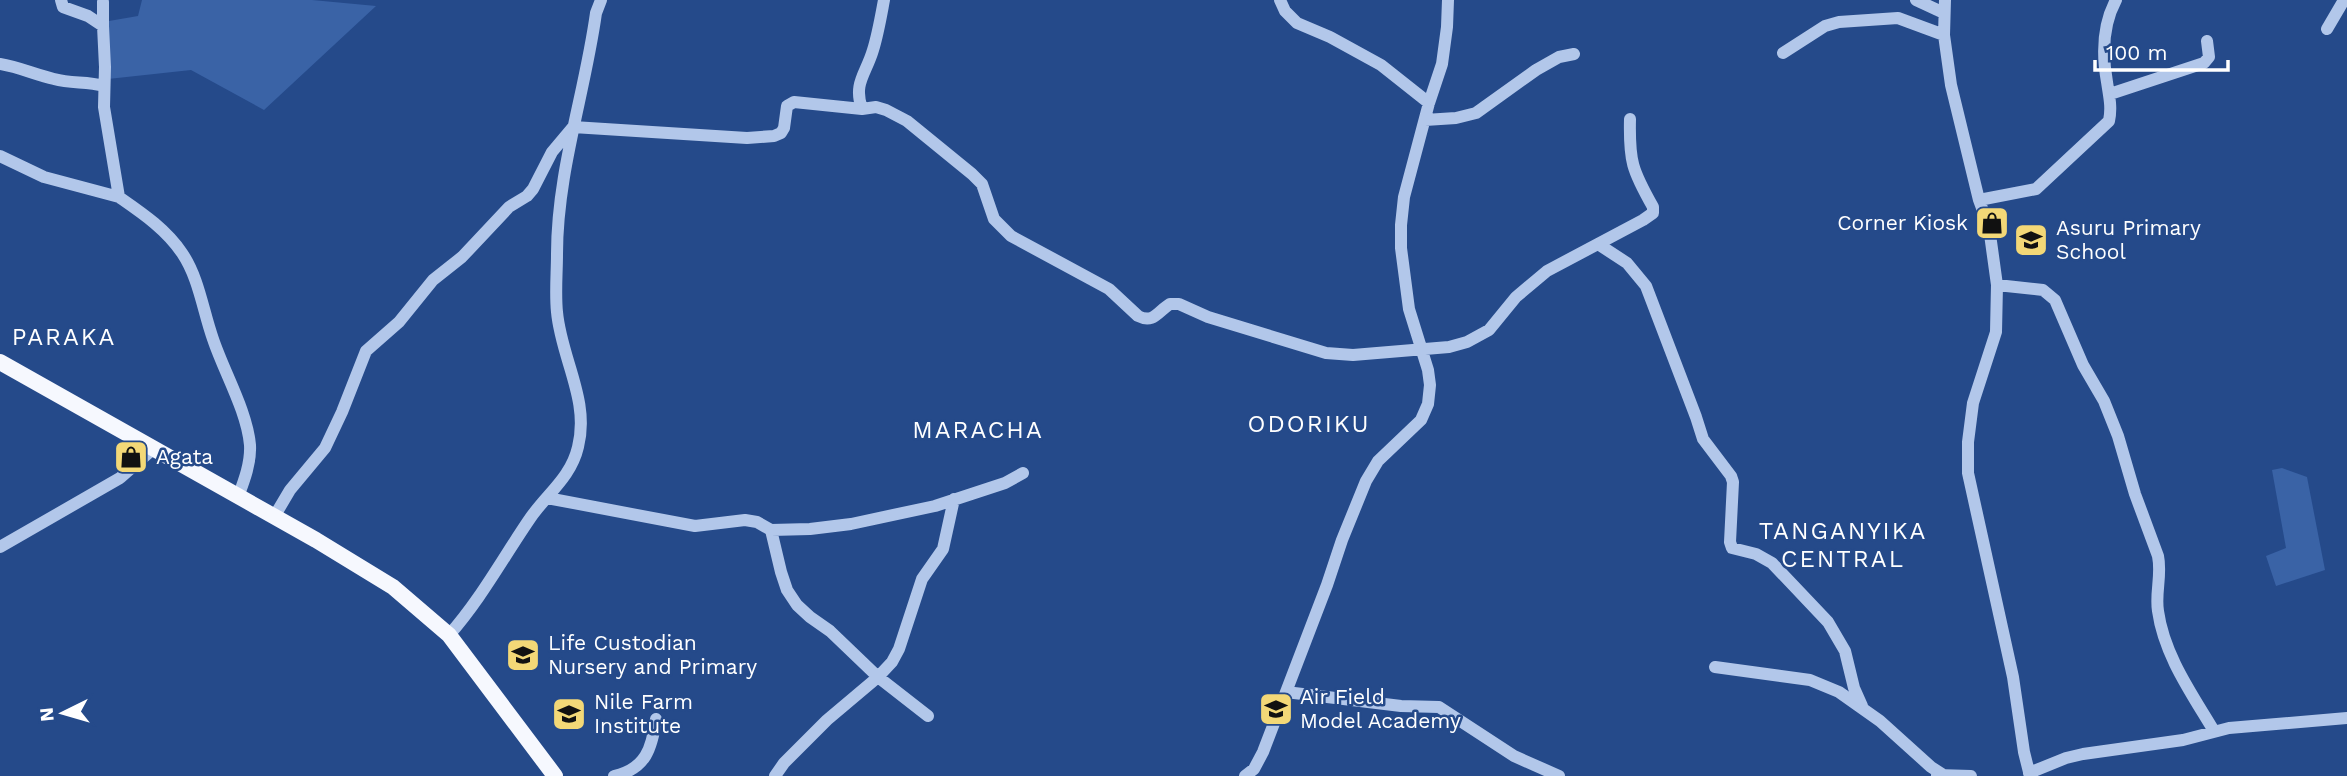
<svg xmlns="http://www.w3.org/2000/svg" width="2347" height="776" viewBox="0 0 2347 776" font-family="'Work Sans',sans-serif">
  <rect width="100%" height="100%" fill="#254a8a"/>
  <path fill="#3a63a6" d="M142 0H312L376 6 264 110 191 70 108 79 109 21 138 16Z
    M2282 468 2307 477 2325 570 2276 586 2266 556 2286 548 2272 470Z"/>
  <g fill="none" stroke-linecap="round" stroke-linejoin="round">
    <path stroke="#b2c7ea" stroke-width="12" d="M61 0 63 7 88 16 103 26 105 67 104 107 119 197C142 213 166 229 182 253 199 278 203 311 213 339 224 372 247 411 250 445 251 463 244 481 238 497
      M1280 0 1285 11 1297 23 1330 37 1381 65 1429 103
      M1916 0 1944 13
      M1945 0 1944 35 1951 85 1979 200 1989 227 1997 285 1996 332 1973 403 1968 442V473L2013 677 2024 752 2030 776
      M103 26V2
      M2327 29 2344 0
      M1783 53 1825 26 1839 22 1898 18 1944 35
      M0 64C19 67 36 75 54 79 72 84 86 81 104 86
      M2110 94 2204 63 2209 57 2207 41
      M862 109C853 83 866 74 873 50 878 34 881 16 884 0
      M1425 120 1456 118 1476 113 1536 70 1559 57 1574 54
      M0 156 44 177 119 197
      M1979 200 2036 189 2109 121C2112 107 2109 96 2107 82 2102 54 2102 26 2116 0
      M1598 244 1627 263 1646 286 1696 417 1703 439 1731 476 1733 482 1730 542 1732 548 1756 554 1772 563 1828 622 1845 651 1854 688 1862 706
      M1997 285 2043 290 2055 300 2083 365 2104 401 2118 436 2135 494 2158 556C2162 575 2155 593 2158 611 2164 655 2192 694 2214 731
      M547 498 695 526 745 520 757 522 771 530 810 529 851 524 935 506 1005 483 1023 473
      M274 517 290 490 325 448 342 412 366 351 399 322 433 280 462 257 509 207 527 196 533 189 552 152 573 127 747 138 774 136 781 133 784 128 787 106 794 102 862 109 876 107 886 110 907 121 972 174 982 184 994 219 1011 236 1109 289 1138 316C1154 324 1158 311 1170 304H1179L1208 317 1326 353 1353 355 1449 347 1467 342 1489 330 1516 297 1547 271 1643 220 1653 213V207C1632 170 1629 161 1630 119
      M771 530 781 572 787 590 797 605 810 617 830 631 878 677 928 716
      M0 547 120 478 153 449
      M449 635C481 599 504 556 531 517 548 493 571 477 578 447 590 400 561 358 557 312 555 293 557 273 557 254 557 172 585 93 596 13L601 0
      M1715 667 1810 680 1839 692 1880 721 1931 767 1942 774
      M1286 692 1401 706 1439 707 1514 756 1559 776
      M2029 773 2066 758 2083 754 2183 740 2229 728 2347 718
      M1937 775 1971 776
      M614 776C646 769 652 748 656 719
      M775 776 784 763 827 720 878 677 892 662 899 649 922 579 943 549 954 499
      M1245 776 1254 769 1263 752 1327 585 1342 540 1366 481 1378 461 1421 420 1428 404 1430 385 1428 370 1409 309 1401 248V225L1404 197 1429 103 1442 64 1447 27 1448 0"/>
    <path stroke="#f6f8fe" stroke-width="16" d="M0 362 316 540 393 587 449 635 555 776"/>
  </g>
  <defs>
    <g id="shop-square" transform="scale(1.75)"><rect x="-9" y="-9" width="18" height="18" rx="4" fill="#f3d877" stroke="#254a8a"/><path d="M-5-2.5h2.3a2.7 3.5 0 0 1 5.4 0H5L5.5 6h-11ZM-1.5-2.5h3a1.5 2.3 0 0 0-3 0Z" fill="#111"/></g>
    <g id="school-square" transform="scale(1.75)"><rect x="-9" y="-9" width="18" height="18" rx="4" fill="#f3d877" stroke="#254a8a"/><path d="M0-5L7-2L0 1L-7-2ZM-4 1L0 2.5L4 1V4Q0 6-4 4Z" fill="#111"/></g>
  </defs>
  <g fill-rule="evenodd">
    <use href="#shop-square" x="1992" y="223"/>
    <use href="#school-square" x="2031" y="240"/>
    <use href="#shop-square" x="131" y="457"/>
    <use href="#school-square" x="523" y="655"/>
    <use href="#school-square" x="1276" y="709"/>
    <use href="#school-square" x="569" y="714"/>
  </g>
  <g text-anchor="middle" stroke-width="5" stroke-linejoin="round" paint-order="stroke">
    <g font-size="21" fill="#fff" stroke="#254a8a" text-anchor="start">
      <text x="1968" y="230" text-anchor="end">Corner Kiosk</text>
      <text x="2056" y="235">Asuru Primary<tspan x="2056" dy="24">School</tspan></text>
      <text x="156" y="464">Agata</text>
      <text x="548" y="650">Life Custodian<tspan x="548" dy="24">Nursery and Primary</tspan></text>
      <text x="1300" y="704">Air Field<tspan x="1300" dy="24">Model Academy</tspan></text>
      <text x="594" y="709">Nile Farm<tspan x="594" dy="24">Institute</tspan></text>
    </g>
    <g font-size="24" letter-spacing="2" fill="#fff" stroke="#254a8a">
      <text x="64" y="345">PARAKA</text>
      <text x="1309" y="432">ODORIKU</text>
      <text x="978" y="438">MARACHA</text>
      <text x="1843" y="539">TANGANYIKA<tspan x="1843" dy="28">CENTRAL</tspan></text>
    </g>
  </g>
  <g transform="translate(63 713) rotate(265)" stroke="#254a8a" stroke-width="5" paint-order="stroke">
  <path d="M0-5L12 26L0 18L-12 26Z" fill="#ffffff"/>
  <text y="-10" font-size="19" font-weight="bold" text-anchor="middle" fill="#ffffff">N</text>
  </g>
  <path d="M2095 60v10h133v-10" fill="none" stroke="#ffffff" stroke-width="3.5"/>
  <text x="2106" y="60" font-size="21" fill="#ffffff" stroke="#254a8a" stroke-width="5" paint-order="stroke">100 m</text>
</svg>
